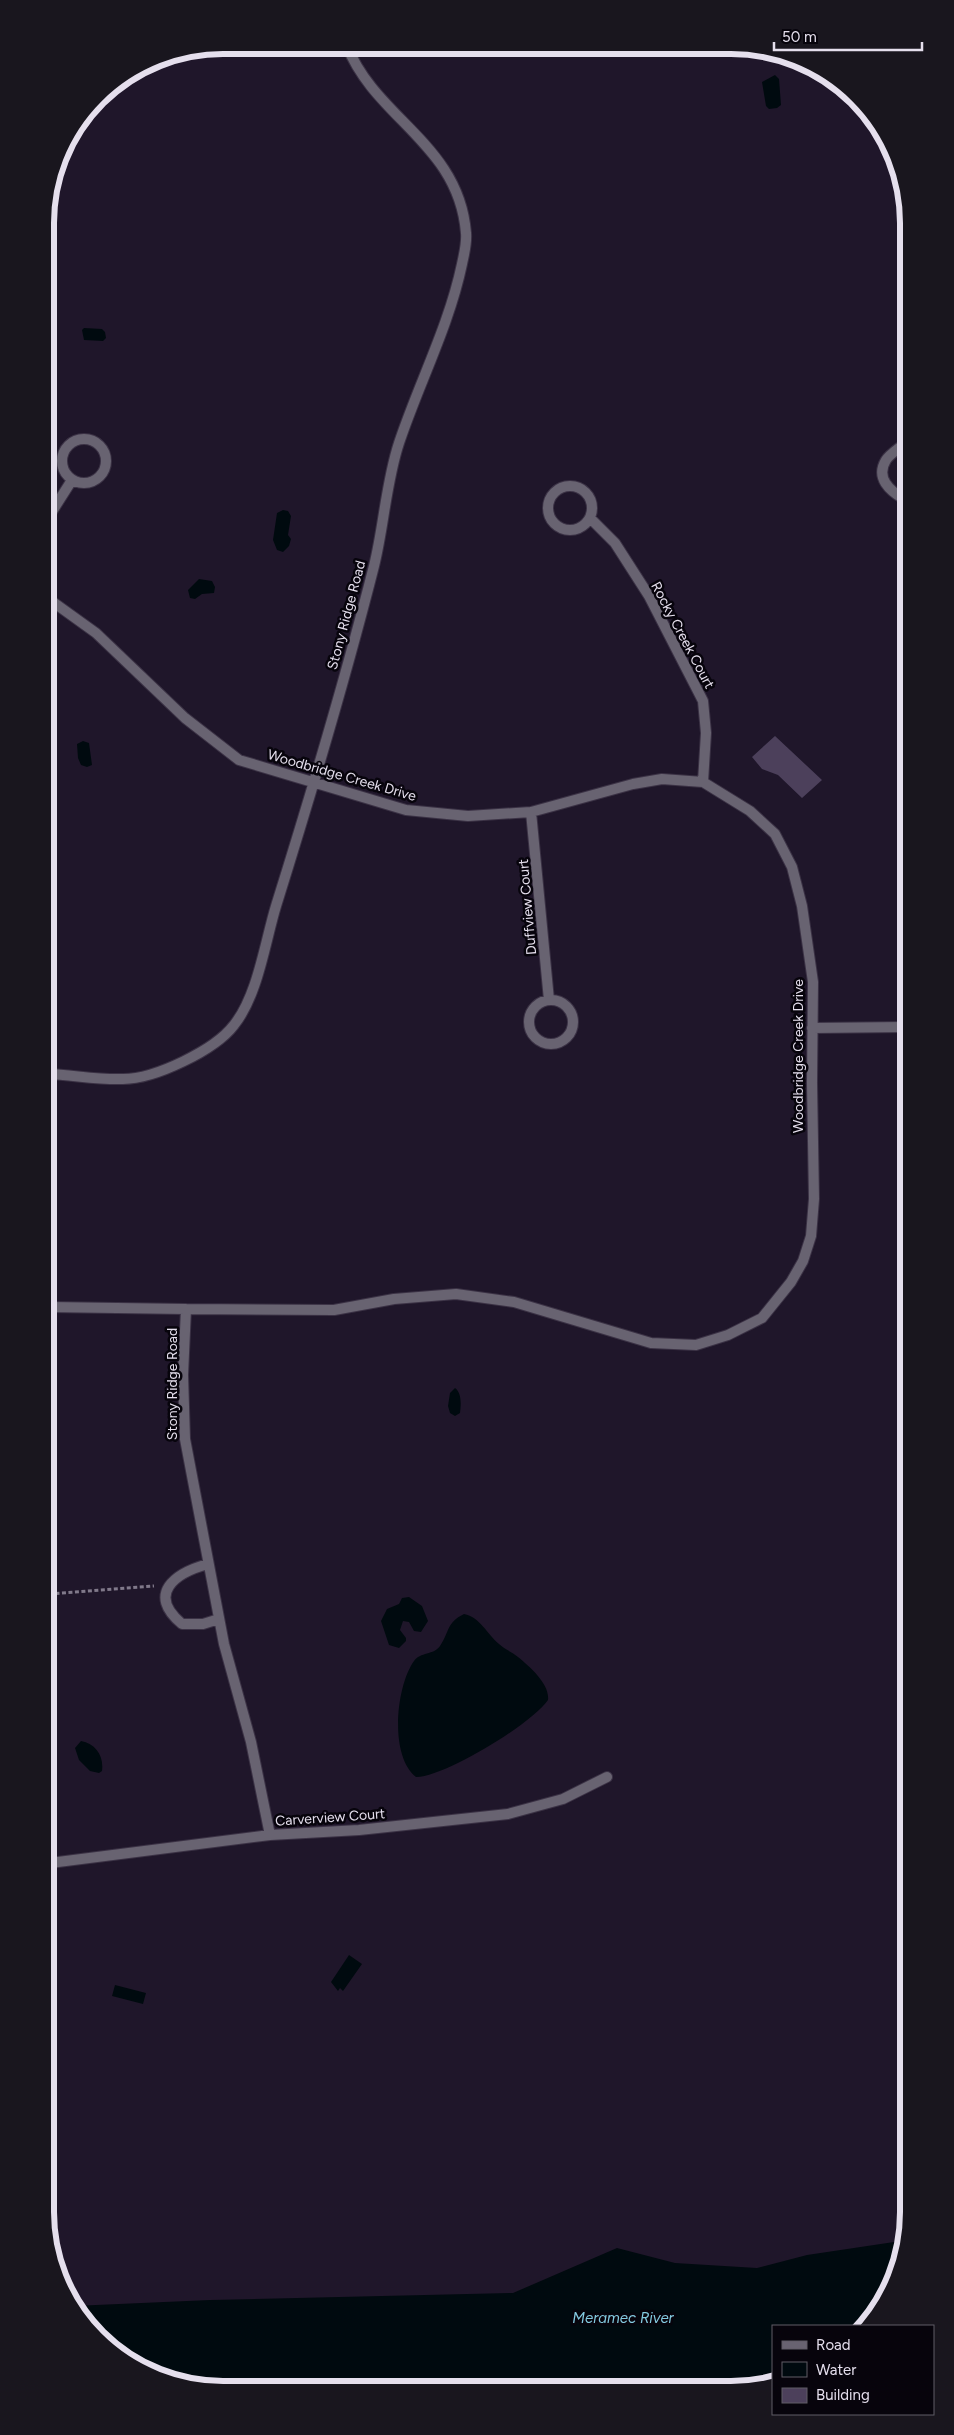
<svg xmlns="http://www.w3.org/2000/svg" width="954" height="2435" viewBox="0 0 954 2435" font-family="Figtree,sans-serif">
  <rect width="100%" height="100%" fill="#1f162a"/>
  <path fill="#000a0f" d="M775 75 779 79 781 105 777 108 769 109 766 106 762 82Z
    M84 328 102 329 105 332 106 338 103 341 84 340 82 330Z
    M283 510 288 511 291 516 288 535 291 539 289 546 283 552 277 550 273 540 277 513Z
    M199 579 212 581 215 587 214 593 202 594 195 599 190 598 188 590Z
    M83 741 89 743 92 765 87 767 81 765 78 758 77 744Z
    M455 1388C462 1393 461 1405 460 1413L455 1416 450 1413 448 1406 450 1393Z
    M409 1597 422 1606 428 1621 421 1632 414 1631 409 1622 403 1621 400 1630 406 1638V1641L399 1648 389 1645 381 1621 387 1609 399 1604 402 1598Z
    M464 1614C480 1617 487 1634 499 1644 504 1649 512 1652 518 1657 530 1667 550 1684 548 1700 533 1723 443 1778 416 1777 389 1756 396 1686 414 1661 420 1652 434 1655 440 1646 450 1631 446 1623 464 1614Z
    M81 1741C96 1744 104 1756 102 1771L99 1773 90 1771 79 1760 75 1748Z
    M349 1955 362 1964 343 1991 340 1988 338 1991 331 1982Z
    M115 1985 146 1993 143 2004 112 1996Z
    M894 2242 905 2243 899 2269 872 2321 866 2326H773V2384L189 2387 105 2346 73 2306 210 2300 513 2293 617 2248 675 2263 757 2268 807 2255Z"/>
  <path fill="#4c405b" d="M775 736 822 780 802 798 778 775 762 769 752 757Z"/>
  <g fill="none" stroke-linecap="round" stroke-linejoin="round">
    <g stroke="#3b3245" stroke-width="12">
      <path id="street" d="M62 461a22 22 0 1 1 44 0a22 22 0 1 1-44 0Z
        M904 444C898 449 890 454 886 460 875 478 890 491 904 499
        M548 508a22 22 0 1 1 44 0a22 22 0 1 1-44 0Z
        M590 518 615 543 649 596 703 701 706 733 703 782
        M46 521 72 480
        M46 597 96 633 185 718 239 760 406 810 468 816 531 812 633 784 662 779 703 782 750 811 775 834 792 867 802 906 813 982 812 1083 814 1199 811 1236 803 1261 791 1282 762 1318 728 1335 696 1345 651 1343 514 1302 456 1294 394 1299 334 1310 186 1309
        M531 812 549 1000
        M529 1022a22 22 0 1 1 44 0a22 22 0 1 1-44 0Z
        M812 1028 905 1027
        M48 1074C73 1075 98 1080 123 1079 155 1079 215 1050 234 1025 258 995 265 942 276 906 311 794 345 680 374 566 384 526 386 482 399 443 419 383 449 326 462 264 464 254 467 244 466 233 459 144 376 119 347 46
        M48 1307 186 1309 183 1375 185 1439 224 1644 251 1742 270 1835
        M208 1564C175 1573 146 1594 182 1624H203L219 1619
        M50 1863 270 1835 359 1830 508 1814 563 1799 607 1777"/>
    </g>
    <path stroke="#80798a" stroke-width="3" stroke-dasharray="4 2.5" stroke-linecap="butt" d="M49 1594 154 1586"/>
    <use href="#street" stroke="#686371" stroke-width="10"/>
  </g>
  <g text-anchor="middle" stroke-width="5" stroke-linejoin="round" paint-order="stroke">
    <g font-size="14" fill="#e5dfed" stroke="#07040c">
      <text transform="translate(346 615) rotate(-75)" y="5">Stony Ridge Road</text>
      <text transform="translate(683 635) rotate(62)" y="5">Rocky Creek Court</text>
      <text transform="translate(342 775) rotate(16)" y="5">Woodbridge Creek Drive</text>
      <text transform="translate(527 907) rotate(-95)" y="5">Duffview Court</text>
      <text transform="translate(798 1056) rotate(-90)" y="5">Woodbridge Creek Drive</text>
      <text transform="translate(172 1384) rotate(-90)" y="5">Stony Ridge Road</text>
      <text transform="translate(330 1817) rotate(-4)" y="5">Carverview Court</text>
    </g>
    <g font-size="15" font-style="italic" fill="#84cbe1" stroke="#07040c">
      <text x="623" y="2323">Meramec River</text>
    </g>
  </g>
  <path d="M0 0H954V2435H0ZM223 54H731A169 169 0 0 1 900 223V2212A169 169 0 0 1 731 2381H223A169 169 0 0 1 54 2212V223A169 169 0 0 1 223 54Z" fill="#19161e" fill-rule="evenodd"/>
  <path fill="none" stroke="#e5dfed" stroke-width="6" d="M223 54H731A169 169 0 0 1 900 223V2212A169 169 0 0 1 731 2381H223A169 169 0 0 1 54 2212V223A169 169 0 0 1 223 54Z"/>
  <rect x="772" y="2325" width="162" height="90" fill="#07040c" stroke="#605c66"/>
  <rect x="782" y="2341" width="25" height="8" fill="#686371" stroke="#605c66"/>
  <text x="816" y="2350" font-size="15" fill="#e5dfed">Road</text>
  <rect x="782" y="2362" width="25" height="15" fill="#000a0f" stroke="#605c66"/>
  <text x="816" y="2375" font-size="15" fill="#e5dfed">Water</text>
  <rect x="782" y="2388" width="25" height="15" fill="#4c405b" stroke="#605c66"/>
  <text x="816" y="2400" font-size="15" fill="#e5dfed">Building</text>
  <path d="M774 42v8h148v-8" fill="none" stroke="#e5dfed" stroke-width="2.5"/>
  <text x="782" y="42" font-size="15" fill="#e5dfed" stroke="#07040c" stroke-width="4" paint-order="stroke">50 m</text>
</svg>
